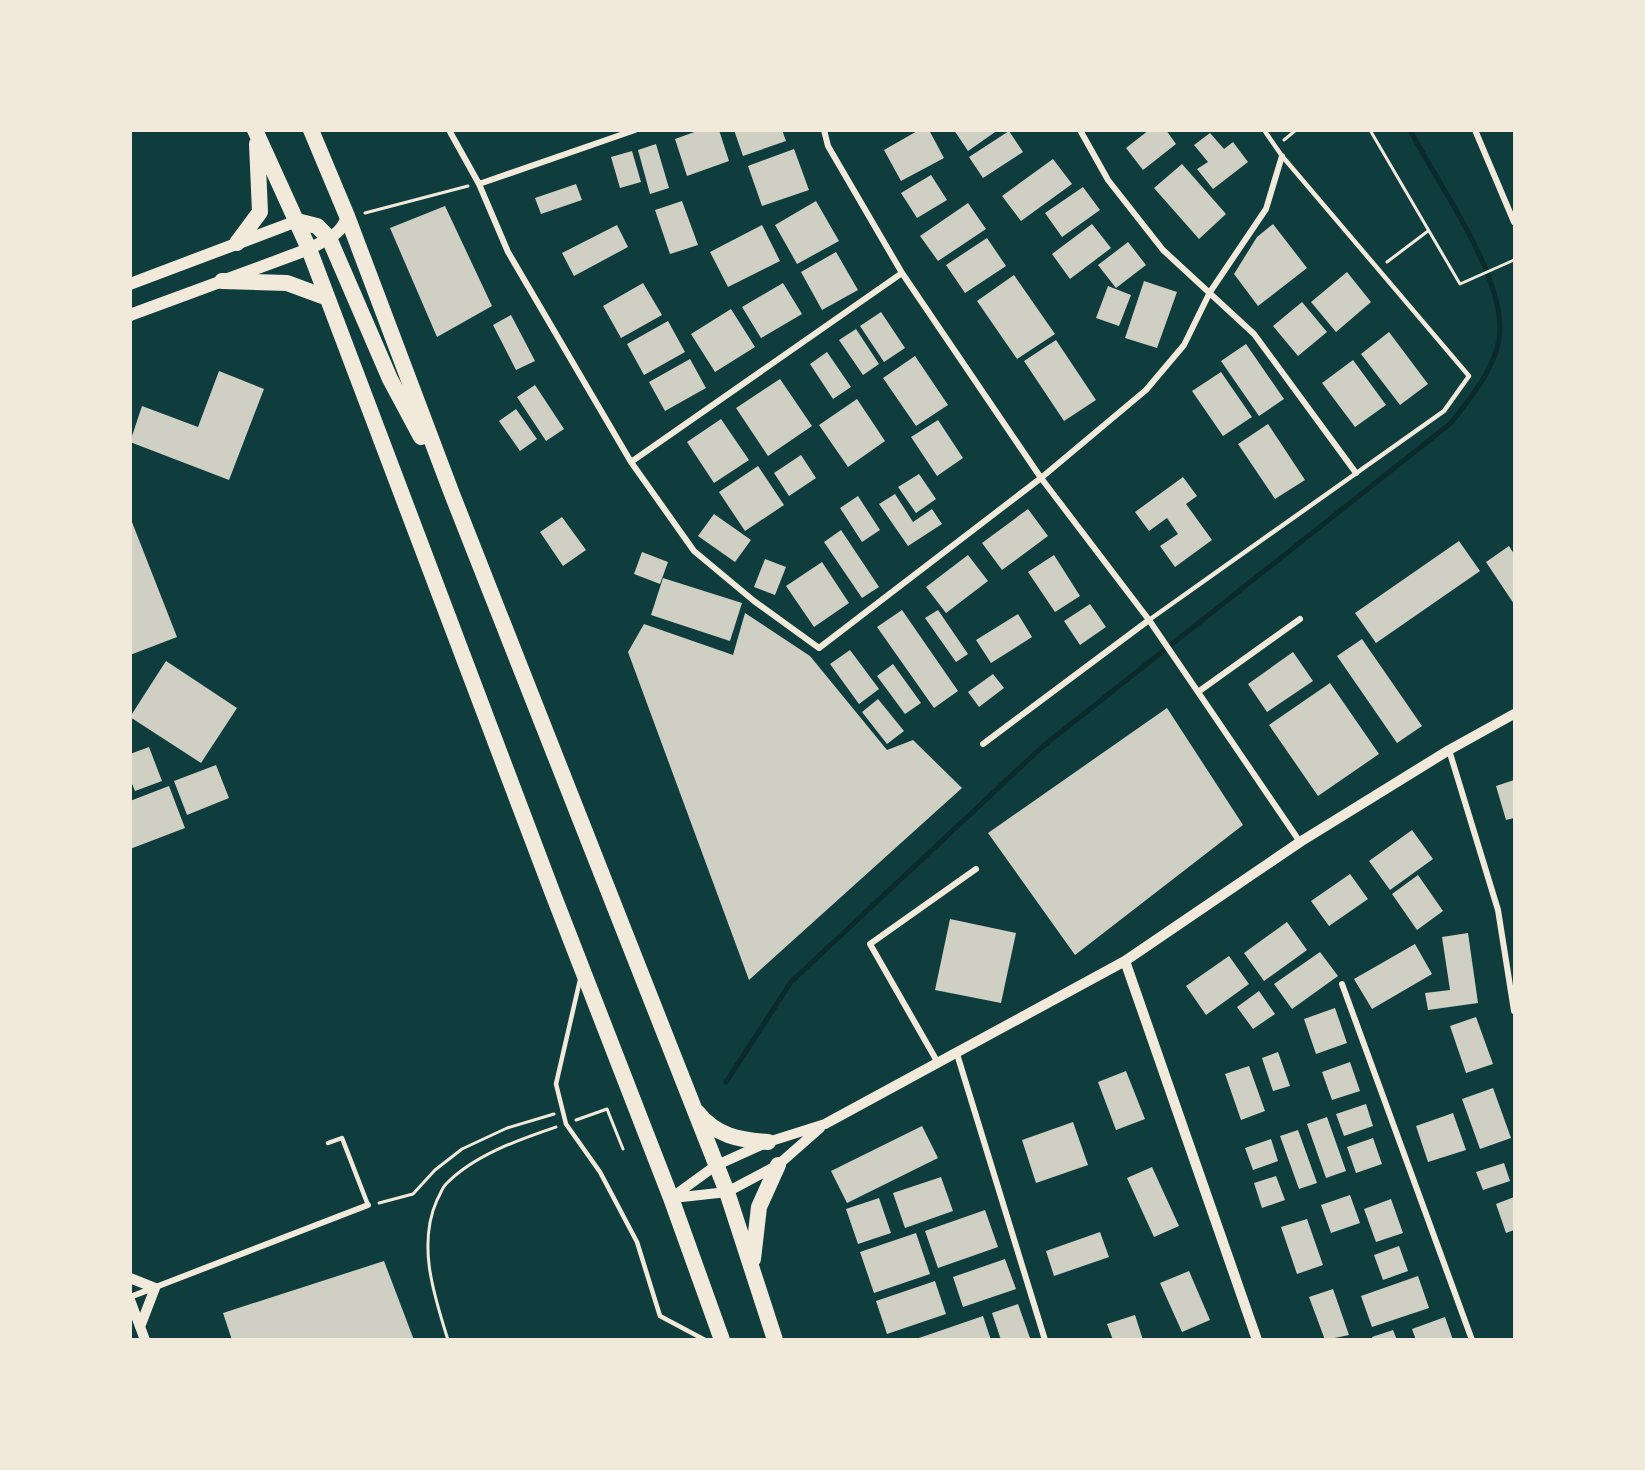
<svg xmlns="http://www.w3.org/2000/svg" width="1645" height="1470" viewBox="0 0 1645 1470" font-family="'DM Sans',sans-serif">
  <rect width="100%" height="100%" fill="#0f3d3e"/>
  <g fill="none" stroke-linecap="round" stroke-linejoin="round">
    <path stroke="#0a2a2b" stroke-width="5" d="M726 1082 791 982 1042 747 1451 423C1471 397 1499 365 1500 330 1501 270 1438 184 1410 130"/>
  </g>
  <path fill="#cfcfc3" d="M700 130H719L729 161 687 176 675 139Z
    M734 130H782L786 141 743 156Z
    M919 130H929L944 158 901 181 884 150Z
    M954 130H998L968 151Z
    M1149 130H1166L1176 144 1143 170 1126 148Z
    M1009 131 1023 152 983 178 969 157Z
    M1210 133 1224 149 1233 142 1248 162 1213 189 1197 169 1208 162 1194 145Z
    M656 144 669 188 650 194 638 150Z
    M794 149 809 190 762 206 748 166Z
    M632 151 641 182 620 188 611 157Z
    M1053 159 1072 184 1021 221 1002 196Z
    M1182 164 1226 214 1199 239 1154 188Z
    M931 175 947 200 917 218 901 193Z
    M576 184 582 200 541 214 535 198Z
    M1083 187 1100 210 1062 237 1045 213Z
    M682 201 698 245 670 254 655 210Z
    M816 201 839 241 797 264 775 225Z
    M968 203 986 229 938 261 920 236Z
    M445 206 492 306 437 337 390 228Z
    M1092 224 1111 248 1070 279 1052 254Z
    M1273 224 1307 268 1258 306 1234 274 1257 237Z
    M617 225 628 247 574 276 562 253Z
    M762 225 780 261 728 287 710 252Z
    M987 238 1006 266 965 293 946 265Z
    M1128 242 1146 265 1116 288 1098 265Z
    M836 252 858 290 822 310 801 272Z
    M1347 272 1371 302 1336 332 1311 302Z
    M1014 275 1055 334 1017 359 977 301Z
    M1144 281 1177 292 1157 348 1125 338Z
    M643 283 662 315 621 338 603 306Z
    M783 283 802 314 761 338 742 307Z
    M1108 286 1131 295 1119 326 1096 318Z
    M1302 302 1327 332 1298 356 1273 326Z
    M731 309 755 347 715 372 691 334Z
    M881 312 905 348 884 362 860 326Z
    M511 315 535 361 516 370 493 325Z
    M668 321 685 352 644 375 627 344Z
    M856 329 879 364 863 375 839 340Z
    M1389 332 1428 384 1400 405 1361 354Z
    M1056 340 1096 400 1064 421 1024 361Z
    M1246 344 1284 399 1259 416 1221 361Z
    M827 352 851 387 833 399 810 364Z
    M915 356 948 405 916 426 883 378Z
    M690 359 706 388 665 411 649 382Z
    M1353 360 1386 405 1355 427 1322 383Z
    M219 371 264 389 229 480 130 442 142 406 198 427Z
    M1221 372 1252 417 1223 436 1192 391Z
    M780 379 812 426 768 456 736 408Z
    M535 385 564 429 546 441 517 397Z
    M857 399 885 441 848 467 819 425Z
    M516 409 537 439 520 451 499 421Z
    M721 419 749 460 714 483 687 442Z
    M938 420 963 458 937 476 911 437Z
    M1268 424 1305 480 1275 499 1238 444Z
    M801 455 816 478 789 496 774 473Z
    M758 466 784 505 745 531 719 492Z
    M919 474 936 499 916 513 898 487Z
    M1183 477 1197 496 1186 504 1212 540 1175 567 1160 546 1178 534 1167 518 1149 531 1135 512Z
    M895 494 913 522 932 509 942 524 908 546 879 504Z
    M858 496 880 530 862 542 840 508Z
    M1028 509 1048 536 1002 570 982 543Z
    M714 514 751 540 735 562 698 536Z
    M130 517 177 637 130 655Z
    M562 517 586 550 563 566 540 532Z
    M841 530 879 587 862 598 824 542Z
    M1459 541 1480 571 1376 643 1355 613Z
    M1509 546 1514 554V604L1486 562Z
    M642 552 668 562 660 584 634 574Z
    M968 555 988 581 946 613 926 587Z
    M1054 555 1080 596 1055 612 1028 572Z
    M765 559 786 567 775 595 754 587Z
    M822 562 849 603 814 627 786 586Z
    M663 578 742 603 730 641 651 615Z
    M1090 604 1106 627 1080 645 1064 621Z
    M902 610 958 691 934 708 877 627Z
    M938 610 968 654 956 662 925 618Z
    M745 613 810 656 887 750 913 740 962 788 749 980 628 652 644 624 733 655Z
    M1018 614 1032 637 991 663 976 640Z
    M1362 639 1422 726 1397 743 1337 656Z
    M850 650 879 689 859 704 830 664Z
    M1293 652 1313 681 1267 712 1248 684Z
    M166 661 237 708 201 763 130 717Z
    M893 664 921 703 905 714 877 676Z
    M993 674 1004 688 979 707 968 692Z
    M1330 683 1379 754 1318 796 1269 725Z
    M878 699 904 731 887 744 862 712Z
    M1167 708 1243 825 1075 955 988 833Z
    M149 747 162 781 135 791 130 779V754Z
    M216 765 229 798 187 815 174 781Z
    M1514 780V818L1506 820 1496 786Z
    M169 786 185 828 130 849V801Z
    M1412 830 1433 859 1390 890 1369 861Z
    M1350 874 1368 899 1329 926 1311 901Z
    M1418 875 1443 911 1417 930 1392 894Z
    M950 919 1016 933 1001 1003 935 990Z
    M1287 922 1307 950 1264 981 1244 953Z
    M1468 933 1478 1003 1428 1010 1425 993 1450 990 1442 937Z
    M1415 944 1432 974 1372 1009 1354 979Z
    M1320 952 1338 976 1292 1009 1274 984Z
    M1229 956 1249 984 1206 1015 1186 986Z
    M1259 991 1275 1014 1253 1029 1237 1007Z
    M1335 1008 1347 1043 1316 1054 1304 1019Z
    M1476 1017 1493 1064 1466 1073 1450 1026Z
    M1278 1052 1290 1086 1273 1091 1262 1058Z
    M1350 1062 1360 1091 1332 1100 1322 1072Z
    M1249 1066 1265 1111 1241 1120 1225 1074Z
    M1126 1071 1145 1119 1116 1130 1098 1082Z
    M1493 1088 1511 1138 1480 1149 1462 1099Z
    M1366 1104 1373 1126 1344 1136 1336 1114Z
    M1453 1113 1466 1150 1428 1162 1416 1126Z
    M1327 1117 1346 1171 1326 1178 1307 1124Z
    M1073 1122 1088 1165 1036 1183 1022 1140Z
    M922 1126 938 1158 847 1203 831 1171Z
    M1298 1130 1317 1183 1299 1189 1280 1136Z
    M1373 1138 1382 1164 1356 1173 1347 1147Z
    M1271 1139 1278 1161 1253 1170 1245 1148Z
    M1504 1163 1510 1181 1483 1190 1476 1172Z
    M1152 1167 1179 1226 1154 1237 1127 1178Z
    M1276 1176 1285 1200 1262 1208 1254 1183Z
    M941 1177 953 1211 905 1228 893 1193Z
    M1350 1195 1360 1223 1331 1233 1321 1205Z
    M1514 1197V1230L1506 1233 1496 1204Z
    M879 1198 891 1233 858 1244 846 1209Z
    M1391 1199 1403 1233 1376 1242 1364 1209Z
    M985 1210 998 1247 938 1268 925 1231Z
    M1307 1219 1323 1265 1297 1274 1281 1227Z
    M1100 1232 1109 1257 1054 1276 1046 1251Z
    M916 1233 930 1274 874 1293 860 1252Z
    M1399 1246 1408 1271 1383 1280 1374 1255Z
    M1005 1259 1016 1289 963 1307 953 1277Z
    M384 1261 414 1340H232L223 1313Z
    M1189 1271 1210 1320 1182 1332 1160 1283Z
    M1418 1276 1429 1308 1372 1327 1361 1296Z
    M935 1281 946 1314 887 1334 876 1301Z
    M1333 1289 1349 1335 1325 1340 1309 1297Z
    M1018 1304 1030 1338 1001 1340 992 1313Z
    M1135 1315 1143 1340H1113L1107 1324Z
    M983 1316 991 1340H916V1339Z
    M1445 1317 1453 1340H1416L1412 1329Z
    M1393 1330 1397 1340H1373L1372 1337Z"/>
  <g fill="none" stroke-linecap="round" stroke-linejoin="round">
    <path stroke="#f1e9da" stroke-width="3" d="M1370 130 1460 284 1514 260
      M1284 140 1296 130
      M365 213 468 186
      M1387 262 1428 231
      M576 1120 607 1109 623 1149
      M379 1203 413 1194 435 1170 462 1149 507 1128 554 1114
      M448 1340C434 1295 417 1245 437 1200 440 1195 442 1188 446 1184 474 1155 518 1140 556 1127"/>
    <path stroke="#f1e9da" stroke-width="4.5" d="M1149 620 1444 411 1469 376 1282 156 1264 130
      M580 980 556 1084 566 1124 600 1172 637 1242 660 1316 705 1340
      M328 1143 342 1138 368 1205"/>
    <path stroke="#f1e9da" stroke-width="6" d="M449 130 479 184 508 252 631 462 694 551 754 601 819 648 1041 478 1146 390 1184 345 1210 292 1266 209 1282 156
      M824 130 828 146 902 273 1041 478 1149 620 1300 842
      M1080 130 1108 180 1163 250 1254 334 1356 473
      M1475 130 1514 222
      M479 184 635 130
      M631 462 902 273
      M1198 692 1300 619
      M983 744 1149 620
      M1449 750 1498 910 1514 1011
      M1342 984 1472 1340
      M957 1054 1045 1340
      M938 1063 870 944 976 869
      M130 1297 368 1205"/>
    <path stroke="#f1e9da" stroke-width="10" d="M1125 961 1257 1340
      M671 1198 715 1166 768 1142 825 1124 1125 961 1300 842 1449 750 1514 714
      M673 1198 727 1192 778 1165 820 1128
      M130 1278 155 1288 140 1327
      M130 1300 145 1340"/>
    <path stroke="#f1e9da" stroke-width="12" d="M130 284 297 221
      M130 315 309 249C325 240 342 235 347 216"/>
    <path stroke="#f1e9da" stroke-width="16" d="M255 130 309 249 553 894 671 1198 722 1340
      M311 130 347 216 452 494 727 1192 775 1340
      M297 221 317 226 329 238 390 379 421 437
      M237 243 260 212 257 144
      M222 281 287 283 325 297
      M697 1112C716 1136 739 1140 768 1142
      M753 1259 759 1207 778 1165"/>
  </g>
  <rect width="1645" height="1470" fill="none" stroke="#f1e9da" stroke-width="264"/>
</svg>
